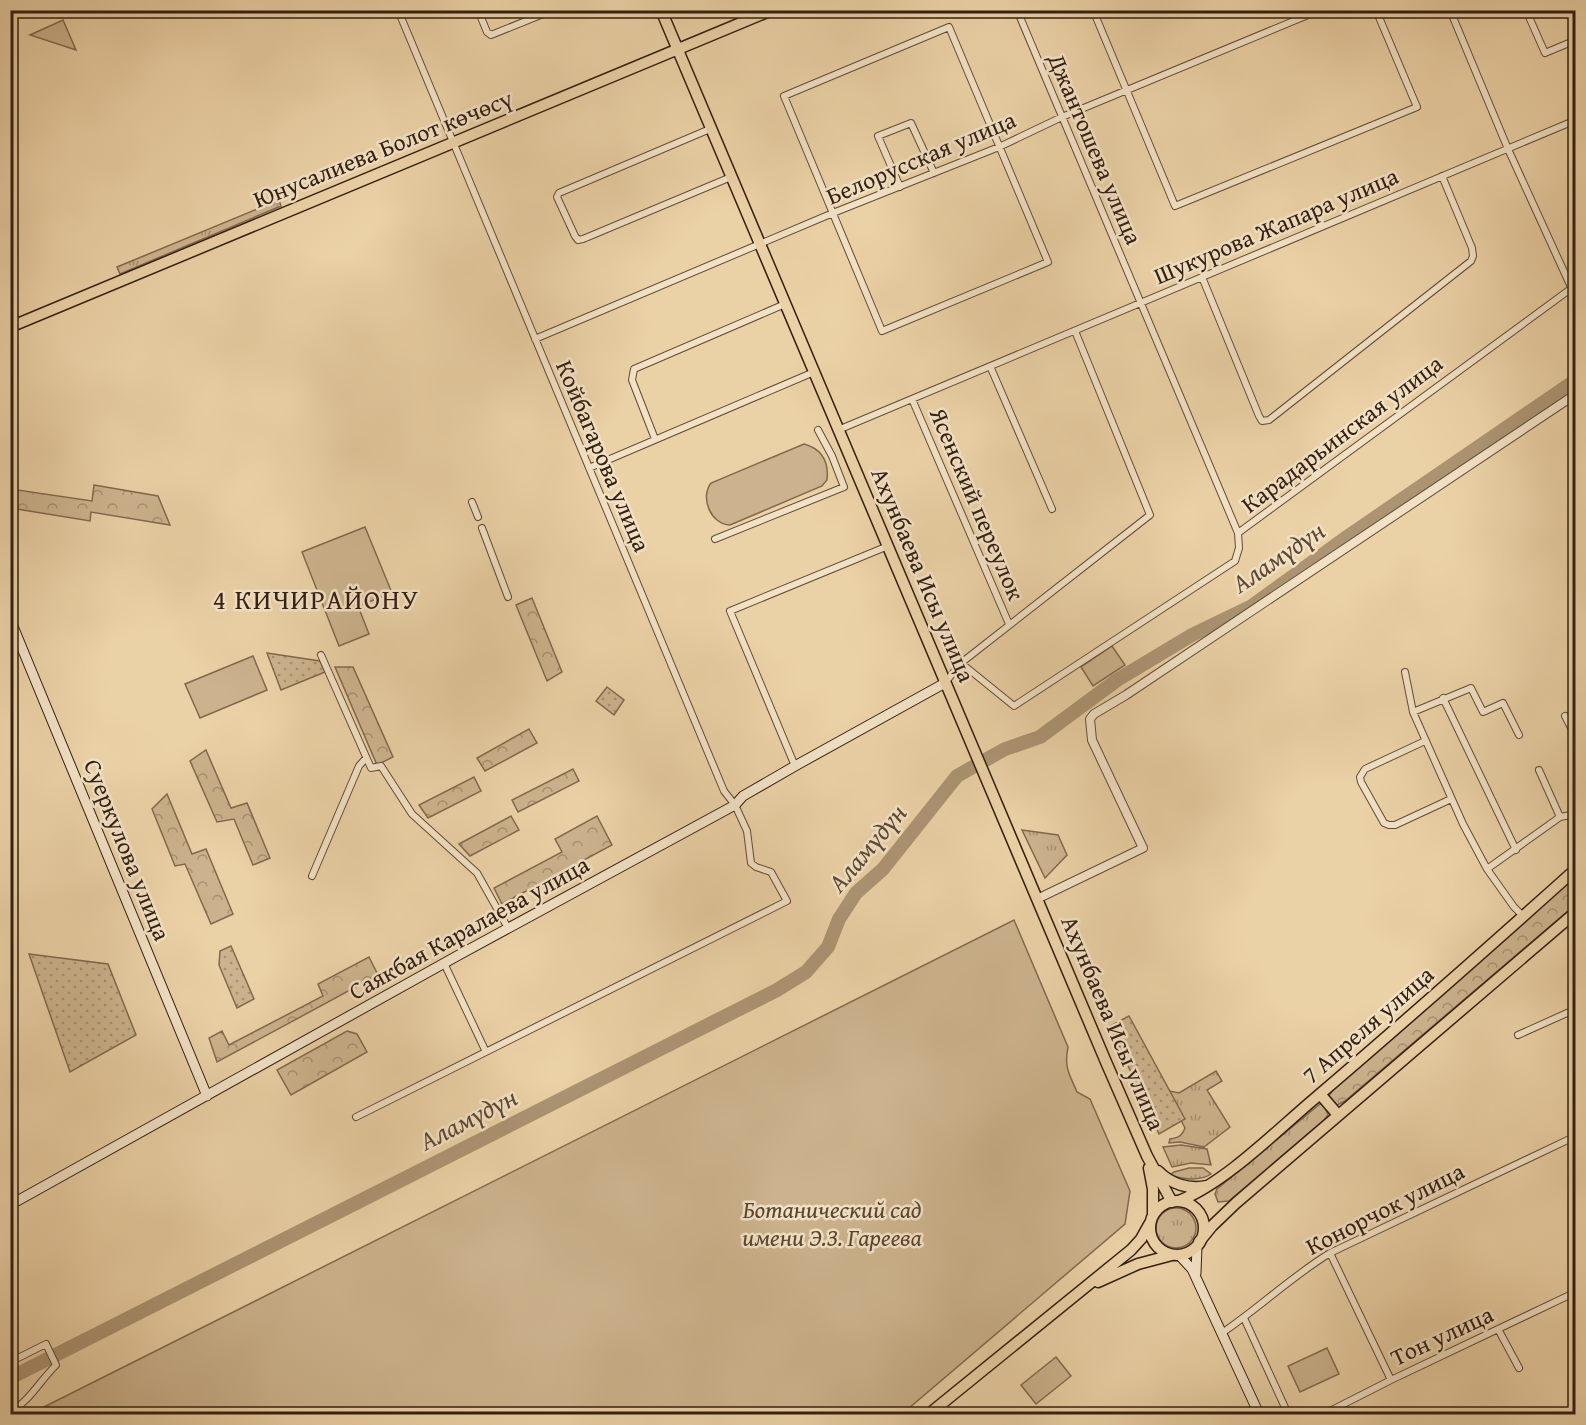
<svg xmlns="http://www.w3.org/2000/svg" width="1586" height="1425" viewBox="0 0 1586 1425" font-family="'Gentium Book Plus',serif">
  <defs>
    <pattern id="grass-tufts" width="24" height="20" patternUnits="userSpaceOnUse" patternTransform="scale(1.5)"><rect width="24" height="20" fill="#ccb38d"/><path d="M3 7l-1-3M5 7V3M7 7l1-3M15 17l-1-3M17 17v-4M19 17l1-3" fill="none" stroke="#a69172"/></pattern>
    <pattern id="forest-crowns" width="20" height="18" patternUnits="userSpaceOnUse" patternTransform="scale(1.5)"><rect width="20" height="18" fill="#ccb38d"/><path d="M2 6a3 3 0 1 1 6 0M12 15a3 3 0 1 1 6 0" fill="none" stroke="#a69172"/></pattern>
    <pattern id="park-dots" width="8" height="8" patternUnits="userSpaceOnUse" patternTransform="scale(1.5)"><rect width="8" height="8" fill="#ccb38d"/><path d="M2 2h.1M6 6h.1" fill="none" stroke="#a69172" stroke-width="1.8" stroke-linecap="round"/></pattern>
  </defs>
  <rect width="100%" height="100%" fill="#ebd1a6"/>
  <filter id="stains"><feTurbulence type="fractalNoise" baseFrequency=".00333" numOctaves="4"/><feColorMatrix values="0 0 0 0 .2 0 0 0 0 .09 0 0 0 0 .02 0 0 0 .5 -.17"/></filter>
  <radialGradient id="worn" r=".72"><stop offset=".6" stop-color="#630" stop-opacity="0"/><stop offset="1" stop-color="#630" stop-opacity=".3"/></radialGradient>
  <path fill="url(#grass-tufts)" stroke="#80694f" stroke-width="1.5" d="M279 200 281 206 120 274 117 267Z
    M1022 830 1058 835 1067 855 1045 878Z
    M1216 1071 1222 1081 1207 1090 1230 1127 1204 1147 1180 1142 1169 1143 1170 1139C1178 1138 1182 1136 1185 1128L1165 1090 1179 1093Z
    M1320 1104 1324 1105 1328 1115 1324 1120 1229 1201 1218 1202 1215 1194 1217 1189Z
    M1181 1145 1207 1149 1211 1165 1191 1163 1172 1167 1163 1147Z
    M1189 1168H1203L1211 1174C1199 1182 1183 1179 1170 1175L1174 1172Z
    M1156 1228a20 20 0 1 1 40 0a20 20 0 1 1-40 0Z"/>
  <path fill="url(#forest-crowns)" stroke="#80694f" stroke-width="1.5" d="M94 485 158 496 170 525 91 512 90 521 11 508V489L92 501Z
    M532 598 562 672 547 681 516 605Z
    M335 667H353L393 757 377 765Z
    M529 729 537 743 485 771 477 758Z
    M206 750 231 808 247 803 270 858 253 865 234 819 217 822 190 761Z
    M573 769 579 781 518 812 512 800Z
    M474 777 481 791 428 818 419 805Z
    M167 794 192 854 206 849 233 914 211 924 185 864 175 866 152 809Z
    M511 816 519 830 470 856 459 844Z
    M597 816 612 845 502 904 494 888 562 852 555 839Z
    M1575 877V905L1345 1101 1337 1105 1329 1096 1332 1091Z
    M369 957 378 975 217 1062 209 1038 222 1031 229 1045 323 996 318 984Z
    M347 1031 357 1034 367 1052 291 1095 277 1070Z"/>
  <path fill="url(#park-dots)" stroke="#80694f" stroke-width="1.5" d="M267 653 320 661 325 672 281 690Z
    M607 687 624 700 614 715 596 701Z
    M231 946 254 999 237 1008 219 965 220 951Z
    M29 954 108 964 136 1035 70 1072Z
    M1129 1016 1185 1119 1159 1134 1110 1026Z"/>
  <path fill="#ccb38d" stroke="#80694f" stroke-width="1.5" d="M63 20 76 50 30 35Z
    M804 444C822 449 829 462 827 480L822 486 730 525C710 524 700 497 711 483Z
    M365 527 392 593 358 606 369 634 339 646 302 552Z
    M1112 646 1125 665 1093 686 1081 667Z
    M253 656 267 690 200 718 185 684Z
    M1014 920 1068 1047C1064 1068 1069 1073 1077 1092L1090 1099 1130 1191 1125 1224 902 1414H30Z
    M1327 1348 1339 1374 1300 1392 1288 1366Z
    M1056 1357 1071 1376 1036 1404 1021 1385Z"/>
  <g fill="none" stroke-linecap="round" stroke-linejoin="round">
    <path stroke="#ac9473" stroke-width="14" d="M10 1378 777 990 806 972 828 947 839 919 856 893 883 869 957 776 1005 749 1040 737 1117 680 1192 635 1252 606 1347 537 1576 380"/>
    <g stroke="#614c36" stroke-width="8">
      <path id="minor" d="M478 10 487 32 491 35 553 10
        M1017 10 1238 533
        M1093 10 1175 206 1417 107 1376 10
        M1450 10 1508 149 1571 287 1576 290
        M1526 10 1545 53 1576 40
        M949 27 1048 262 882 331 784 96Z
        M710 129 559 193 557 197 575 236 578 240 583 239 731 177
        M900 187 878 136 911 123 934 173
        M1202 277 1259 416 1262 421 1269 420 1471 261 1473 256 1472 248 1442 176
        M535 339 833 213 999 147 1062 117 1320 10
        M990 366 1052 509
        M912 399 1009 624
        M838 430 1576 120
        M655 439 632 380 634 369 785 304
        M589 468 814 372
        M472 502 478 517
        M482 528 508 597
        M715 539 844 487 832 456 818 430
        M10 648 19 639
        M321 655 371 768 381 766 412 814 477 873 508 928
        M961 663 1150 515 1075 331
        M1405 672 1413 712 1463 824 1487 869 1514 907 1523 916
        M945 683 961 663 1014 706 1235 561 1239 548 1238 533 1576 285
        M1443 698 1516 850
        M1413 712 1471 688 1483 712 1503 703 1519 735
        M1565 716 1576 738
        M1425 741 1365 769 1360 777 1361 782 1384 823 1389 825H1395L1451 799
        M795 766 730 611 888 546
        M1539 770 1560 817
        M1487 869 1560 817 1571 815 1576 820
        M312 876 359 766 366 758
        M444 963 486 1052
        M1518 1035 1576 1009
        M356 1117 787 901 771 872 756 867 751 863 747 831 735 805 724 791 398 10
        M1330 1253 1391 1380
        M1244 1318 1288 1414
        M1498 1329 1519 1368
        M1222 1333C1259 1308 1291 1277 1330 1253L1576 1136
        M10 1362 46 1344 56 1365C40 1381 30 1400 10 1413
        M1324 1414 1391 1380 1576 1292"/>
    </g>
    <g stroke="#614c36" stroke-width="10">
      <path id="tertiary" d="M1037 899 1143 848 1092 740 1090 719 1094 714 1126 695 1576 394"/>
    </g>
    <g stroke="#331f11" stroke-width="11">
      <path id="secondary" d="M10 619 207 1096
        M10 1205 457 956 735 805 743 796 795 766 945 683
        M1179 1255 1192 1269 1259 1414
        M1196 1273 1197 1246"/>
    </g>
    <g stroke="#331f11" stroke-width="13">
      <path id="primary" d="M661 10 1106 1062 1147 1156 1172 1202
        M10 327 772 10
        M1320 1094 1338 1115
        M1149 1168 1153 1189V1215
        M1158 1171C1171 1184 1189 1190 1207 1186
        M1179 1201C1226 1182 1274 1133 1313 1100 1401 1025 1489 947 1576 869
        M1150 1228a27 27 0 1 1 54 0a27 27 0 1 1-54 0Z
        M1199 1242 1212 1226 1236 1203 1576 912
        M1098 1282 1138 1264 1172 1255
        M929 1414 1131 1250 1141 1239 1150 1223"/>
    </g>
    <use href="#minor" stroke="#f2e1c5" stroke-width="6"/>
    <use href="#tertiary" stroke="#f2e1c5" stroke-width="8"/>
    <use href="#secondary" stroke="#f2e1c5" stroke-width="9"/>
    <use href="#primary" stroke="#ebd1a6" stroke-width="10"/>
  </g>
  <g text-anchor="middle" stroke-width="5" stroke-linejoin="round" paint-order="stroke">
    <g font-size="24" fill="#331f11" stroke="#f2e1c5">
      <text transform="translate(383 149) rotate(-22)" y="8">Юнусалиева Болот көчөсү</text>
      <text transform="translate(1095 149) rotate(67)" y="8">Джантошева улица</text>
      <text transform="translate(921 158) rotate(-23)" y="8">Белорусская улица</text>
      <text transform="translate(1276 226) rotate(-23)" y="8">Шукурова Жапара улица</text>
      <text transform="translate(1342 434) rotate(-37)" y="8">Карадарьинская улица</text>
      <text transform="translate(603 456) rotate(67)" y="8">Койбагарова улица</text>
      <text transform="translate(977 504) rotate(67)" y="8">Ясенский переулок</text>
      <text transform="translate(923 575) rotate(67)" y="8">Ахунбаева Исы улица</text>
      <text transform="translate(127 850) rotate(68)" y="8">Суеркулова улица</text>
      <text transform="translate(469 928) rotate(-29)" y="8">Саякбая Каралаева улица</text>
      <text transform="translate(1113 1023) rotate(67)" y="8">Ахунбаева Исы улица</text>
      <text transform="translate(1368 1025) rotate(-41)" y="8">7 Апреля улица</text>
      <text transform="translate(1385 1209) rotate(-27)" y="8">Конорчок улица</text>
      <text transform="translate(1442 1336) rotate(-25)" y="8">Тон улица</text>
    </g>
    <g font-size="24" font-style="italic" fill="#594430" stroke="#f2e1c5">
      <text x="832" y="1218">Ботанический сад<tspan x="832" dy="28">имени Э.З. Гареева</tspan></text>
    </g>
    <g font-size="26" font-style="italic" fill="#5d4833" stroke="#f2e1c5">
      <text transform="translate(1278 557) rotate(-34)" y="9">Аламүдүн</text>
      <text transform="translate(867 848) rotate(-50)" y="9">Аламүдүн</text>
      <text transform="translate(468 1119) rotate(-27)" y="9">Аламүдүн</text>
    </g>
    <g font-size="27" letter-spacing="1.5" fill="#331f11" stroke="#f2e1c5">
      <text x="316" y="609">4 КИЧИРАЙОНУ</text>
    </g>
  </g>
  <rect width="1586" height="1425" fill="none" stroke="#ebd1a6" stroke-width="36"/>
  <rect x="12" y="12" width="1562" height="1401" fill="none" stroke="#331f11" stroke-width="3"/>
  <rect x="18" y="18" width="1550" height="1389" fill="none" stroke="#331f11" stroke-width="1.5"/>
  <rect width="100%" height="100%" filter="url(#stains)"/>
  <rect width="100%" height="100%" fill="url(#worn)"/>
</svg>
